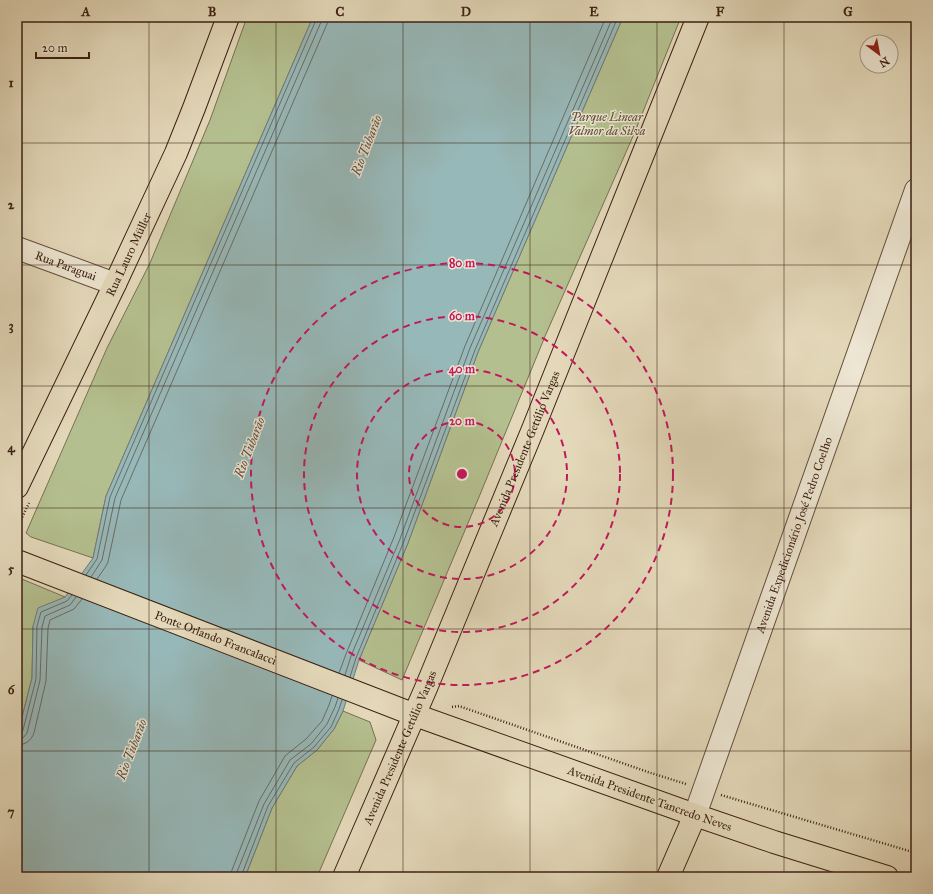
<svg xmlns="http://www.w3.org/2000/svg" width="933" height="894" viewBox="0 0 933 894" font-family="'IM FELL Great Primer',serif">
  <rect width="100%" height="100%" fill="#e3d8b9"/>
  <filter id="stains"><feTurbulence type="fractalNoise" baseFrequency=".005" numOctaves="4"/><feColorMatrix values="0 0 0 0 .2 0 0 0 0 .09 0 0 0 0 .02 0 0 0 .5 -.17"/></filter>
  <radialGradient id="worn" r=".72"><stop offset=".6" stop-color="#630" stop-opacity="0"/><stop offset="1" stop-color="#630" stop-opacity=".3"/></radialGradient>
  <path fill="#b4bf8f" stroke="#787052" d="M247 17H313L106 496 93 558 31 537 26 533 107 348 150 263 210 120Z
    M623 17H681L634 134 546 334 479 497 402 680 359 660 408 543 478 352Z
    M17 577 65 597 33 626 32 678 19 729 17 733Z
    M343 711 370 722 376 740 317 877H245L272 808 297 766 317 750 334 729Z"/>
  <path fill="#97b8b8" stroke="#737b76" d="M313 17H623L478 352 408 543 359 660 343 711 334 729 317 750 297 766 272 808 245 877H17V733L19 729 32 678 33 626 38 608 65 597 93 558 106 496Z"/>
  <g fill="none" stroke-linecap="round" stroke-linejoin="round">
    <path stroke="#6a6c66" stroke-width="1" d="M86 575 97 559 110 497 316 20 317 17
      M91 577 102 560 115 498 321 22 322 17
      M97 579 106 566 108 562 121 500 327 24 328 17
      M339 673 346 654 394 537 465 346 606 17
      M345 675 351 656 400 539 470 348 613 17
      M350 677 356 658 404 541 475 350 618 17
      M17 734 21 733 23 730 36 679 37 626 41 612 67 601 72 595
      M17 739 23 738 27 733 40 680 42 627 45 616 70 605 76 597
      M17 745C25 745 31 741 34 733L46 681 48 628 50 620 74 609 82 599
      M230 877 232 870 259 801 285 756 306 739 322 721 329 705 332 696
      M236 877 237 872 264 804 290 760 311 744 327 724 335 707 338 698
      M242 877V874L268 806 294 763 314 747 331 727 339 709 342 700"/>
    <g stroke="#664e3d" stroke-width="24">
      <g id="minor">
        <path id="s1" d="M17 248 115 284"/>
        <path id="s2" d="M695 815 916 190"/>
      </g>
    </g>
    <g stroke="#3d2014" stroke-width="24">
      <g id="major">
        <path id="s3" d="M17 487 115 284 176 153 194 108 228 17"/>
        <path id="s4" d="M17 561 415 715 695 815 774 842 887 877"/>
        <path id="s5" d="M344 877 426 688 533 429 698 17"/>
        <path d="M668 877 695 815"/>
      </g>
    </g>
    <path stroke="#3d2014" stroke-width="2.5" stroke-dasharray="1 2" stroke-linecap="butt" d="M17 528 29 503
      M452 707 459 706 648 772 686 784
      M721 795 916 853"/>
    <use href="#minor" stroke="#ede6d2" stroke-width="22"/>
    <use href="#major" stroke="#e3d8b9" stroke-width="22"/>
  </g>
  <path fill="none" stroke="#3d2014" stroke-width="1" stroke-opacity="0.55" d="M149 17V877M276 17V877M403 17V877M530 17V877M657 17V877M784 17V877M17 143H916M17 265H916M17 386H916M17 508H916M17 629H916M17 751H916"/>
  <g fill="none" stroke="#c2185b" stroke-width="2" stroke-dasharray="7 5">
    <circle cx="462" cy="474" r="53"/>
    <circle cx="462" cy="474" r="105"/>
    <circle cx="462" cy="474" r="158"/>
    <circle cx="462" cy="474" r="211"/>
  </g>
  <g text-anchor="middle" stroke-width="3" stroke-linejoin="round" paint-order="stroke">
    <g font-size="12" font-style="italic" fill="#5b4833" stroke="#ede6d2">
      <text x="607" y="121">Parque Linear<tspan x="607" dy="14">Valmor da Silva</tspan></text>
    </g>
    <g font-size="12" fill="#3d2014" stroke="#ede6d2">
      <text dy="4" stroke="none"><textPath href="#s3" startOffset="258">Rua Lauro Müller</textPath></text>
      <text dy="4" stroke="none"><textPath href="#s1" startOffset="52">Rua Paraguai</textPath></text>
      <text dy="4" stroke="none"><textPath href="#s5" startOffset="465">Avenida Presidente Getúlio Vargas</textPath></text>
      <text dy="4" stroke="none"><textPath href="#s2" startOffset="297">Avenida Expedicionário José Pedro Coelho</textPath></text>
      <text dy="4" stroke="none"><textPath href="#s4" startOffset="213">Ponte Orlando Francalacci</textPath></text>
      <text dy="4" stroke="none"><textPath href="#s5" startOffset="141">Avenida Presidente Getúlio Vargas</textPath></text>
      <text dy="4" stroke="none"><textPath href="#s4" startOffset="676">Avenida Presidente Tancredo Neves</textPath></text>
    </g>
    <g font-size="13" font-style="italic" fill="#584e45" stroke="#ede6d2">
      <text transform="translate(366 145) rotate(-69)" y="5">Rio Tubarão</text>
      <text transform="translate(249 447) rotate(-69)" y="5">Rio Tubarão</text>
      <text transform="translate(131 749) rotate(-69)" y="5">Rio Tubarão</text>
    </g>
  </g>
  <circle cx="462" cy="474" r="6" fill="#c2185b" stroke="#ede6d2" stroke-width="2"/>
  <g font-size="12" text-anchor="middle" font-weight="bold" fill="#c2185b" stroke="#ede6d2" stroke-width="3" stroke-linejoin="round" paint-order="stroke">
    <text x="462" y="267">80 m</text>
    <text x="462" y="320">60 m</text>
    <text x="462" y="373">40 m</text>
    <text x="462" y="425">20 m</text>
  </g>
  <rect width="933" height="894" fill="none" stroke="#e3d8b9" stroke-width="44"/>
  <g transform="translate(879 54) rotate(148)"><circle r="19" fill="#ede6d2" stroke="#a79786"/>
  <path d="M0-3L7 15L0 10L-7 15Z" fill="#8f2418"/>
  <text y="-6" font-size="11" font-weight="bold" text-anchor="middle" fill="#3d2014">N</text>
  </g>
  <path d="M36 52v6h53v-6" fill="none" stroke="#3d2014" stroke-width="2"/>
  <text x="42" y="52" font-size="12" fill="#3d2014" stroke="#ede6d2" stroke-width="3" paint-order="stroke">20 m</text>
  <rect x="22" y="22" width="889" height="850" fill="none" stroke="#3d2014" stroke-width="1.5"/>
  <g font-size="13" text-anchor="middle" font-weight="bold" fill="#3d2014">
    <text x="86" y="16">A</text>
    <text x="212" y="16">B</text>
    <text x="340" y="16">C</text>
    <text x="466" y="16">D</text>
    <text x="594" y="16">E</text>
    <text x="720" y="16">F</text>
    <text x="848" y="16">G</text>
    <text x="11" y="87">1</text>
    <text x="11" y="209">2</text>
    <text x="11" y="330">3</text>
    <text x="11" y="452">4</text>
    <text x="11" y="573">5</text>
    <text x="11" y="694">6</text>
    <text x="11" y="816">7</text>
  </g>
  <rect width="100%" height="100%" filter="url(#stains)"/>
  <rect width="100%" height="100%" fill="url(#worn)"/>
</svg>
